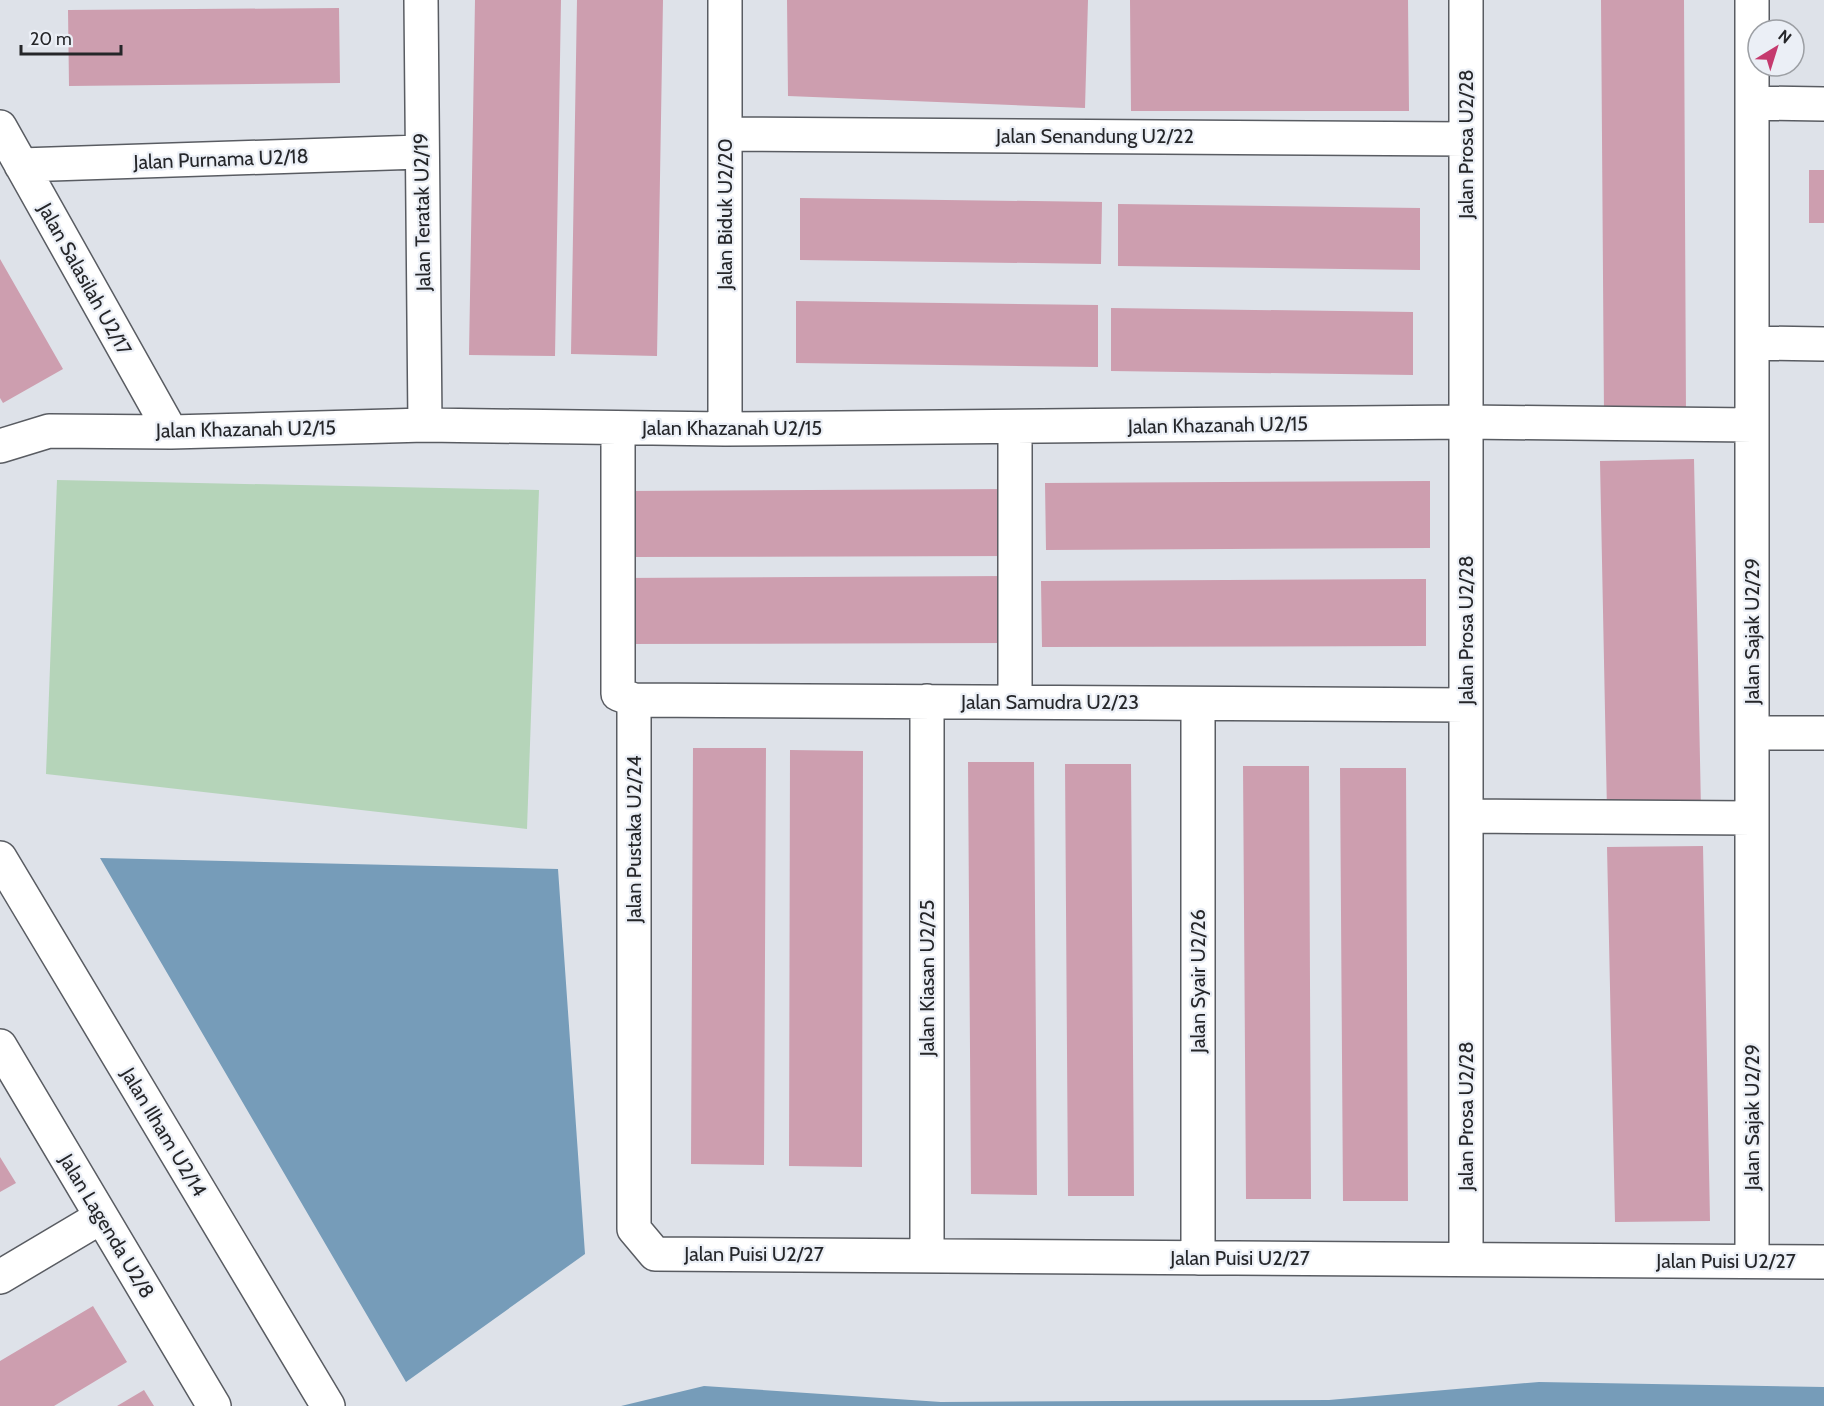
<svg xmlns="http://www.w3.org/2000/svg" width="1824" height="1406" viewBox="0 0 1824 1406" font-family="Cabin,sans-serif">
  <rect width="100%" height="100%" fill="#dee2e9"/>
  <path fill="#b5d4b9" d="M57 480 539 490 527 829 46 774Z"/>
  <path fill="#769cb9" d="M100 858 558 869 585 1254 406 1382Z
    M1539 1382 1824 1387V1406H621L704 1386 941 1402 1329 1400Z"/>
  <path fill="#cd9eaf" d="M475 0H561L555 356 469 355Z
    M577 0H663L657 356 571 354Z
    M787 0H1088L1085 108 788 96Z
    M1130 0H1408L1409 111H1131Z
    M1601 0H1684L1686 415H1604Z
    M339 8 340 83 69 86 68 10Z
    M1809 170H1824V223H1809Z
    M800 198 1102 202 1101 264 800 260Z
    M1118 204 1420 208V270L1118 266Z
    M0 259 63 369 3 403 0 398Z
    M796 301 1098 305V367L796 363Z
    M1111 308 1413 312V375L1111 371Z
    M1694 459 1701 810 1607 811 1600 461Z
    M1430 481V548L1046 550 1045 483Z
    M1012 489V556L628 557 627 491Z
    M1006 576V643L621 644V578Z
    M1426 579V646L1042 647 1041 581Z
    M693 748H766L764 1165 691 1164Z
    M790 750 863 751 862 1167 789 1166Z
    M968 762H1034L1037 1195 971 1194Z
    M1065 764H1131L1134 1196H1068Z
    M1243 766H1309L1311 1199H1246Z
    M1340 768H1406L1408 1201H1343Z
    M1703 846 1710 1221 1615 1222 1607 847Z
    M0 1157 16 1183 0 1192Z
    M93 1306 127 1362 54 1406H0V1361Z
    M144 1390 154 1406H117Z"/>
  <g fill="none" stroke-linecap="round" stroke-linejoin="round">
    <g stroke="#595c62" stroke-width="36">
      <path id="minor" d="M421 0 425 425
        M1752 103 1824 104
        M0 127 171 432
        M725 134 1466 139
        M21 165 420 152
        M1752 343 1824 344
        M618 428V694L634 700 1466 705
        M725 429V0
        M0 446 49 431 171 432 425 425 725 429 1466 422 1752 425
        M634 700V1229L655 1254 1824 1262
        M927 701V1256
        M1015 702V428
        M1752 733H1824
        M1466 816 1752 818
        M0 858 328 1406
        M0 1046 214 1406
        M1198 1258V704
        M1466 1259V0
        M1752 1261V0
        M0 1277 101 1217"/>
    </g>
    <use href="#minor" stroke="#fff" stroke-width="33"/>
  </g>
  <g text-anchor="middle" stroke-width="4.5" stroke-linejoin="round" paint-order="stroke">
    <g font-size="20" fill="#252629" stroke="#ebeff6">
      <text x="1095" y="143">Jalan Senandung U2/22</text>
      <text transform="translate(1466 144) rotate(-90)" y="7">Jalan Prosa U2/28</text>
      <text transform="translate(221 159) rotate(-2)" y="7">Jalan Purnama U2/18</text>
      <text transform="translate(422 212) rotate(-91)" y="7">Jalan Teratak U2/19</text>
      <text transform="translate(725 214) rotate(-90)" y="7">Jalan Biduk U2/20</text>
      <text transform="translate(85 279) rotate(61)" y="7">Jalan Salasilah U2/17</text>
      <text transform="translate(1218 425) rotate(-1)" y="7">Jalan Khazanah U2/15</text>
      <text x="732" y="435">Jalan Khazanah U2/15</text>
      <text transform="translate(246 429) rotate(-1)" y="7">Jalan Khazanah U2/15</text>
      <text transform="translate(1466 630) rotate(-90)" y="7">Jalan Prosa U2/28</text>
      <text transform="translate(1752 631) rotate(-90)" y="7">Jalan Sajak U2/29</text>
      <text x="1050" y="709">Jalan Samudra U2/23</text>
      <text transform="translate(634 839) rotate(-90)" y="7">Jalan Pustaka U2/24</text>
      <text transform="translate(927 978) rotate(-90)" y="7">Jalan Kiasan U2/25</text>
      <text transform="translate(1198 981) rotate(-90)" y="7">Jalan Syair U2/26</text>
      <text transform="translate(1466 1116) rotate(-90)" y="7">Jalan Prosa U2/28</text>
      <text transform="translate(1752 1117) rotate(-90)" y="7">Jalan Sajak U2/29</text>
      <text transform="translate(164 1132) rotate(59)" y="7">Jalan Ilham U2/14</text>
      <text transform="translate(107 1226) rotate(59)" y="7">Jalan Lagenda U2/8</text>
      <text x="754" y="1261">Jalan Puisi U2/27</text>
      <text x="1240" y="1265">Jalan Puisi U2/27</text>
      <text x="1726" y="1268">Jalan Puisi U2/27</text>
    </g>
  </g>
  <g transform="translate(1776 48) rotate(38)"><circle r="28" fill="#ebeff6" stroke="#9c9fa4" stroke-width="1.5"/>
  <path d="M0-4.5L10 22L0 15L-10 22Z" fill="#c53a6e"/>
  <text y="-9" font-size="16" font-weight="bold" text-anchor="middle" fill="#252629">N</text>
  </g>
  <path d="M21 45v9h100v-9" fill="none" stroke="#252629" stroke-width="3"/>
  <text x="30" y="45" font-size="18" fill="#252629" stroke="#ebeff6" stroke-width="4.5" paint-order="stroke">20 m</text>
</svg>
